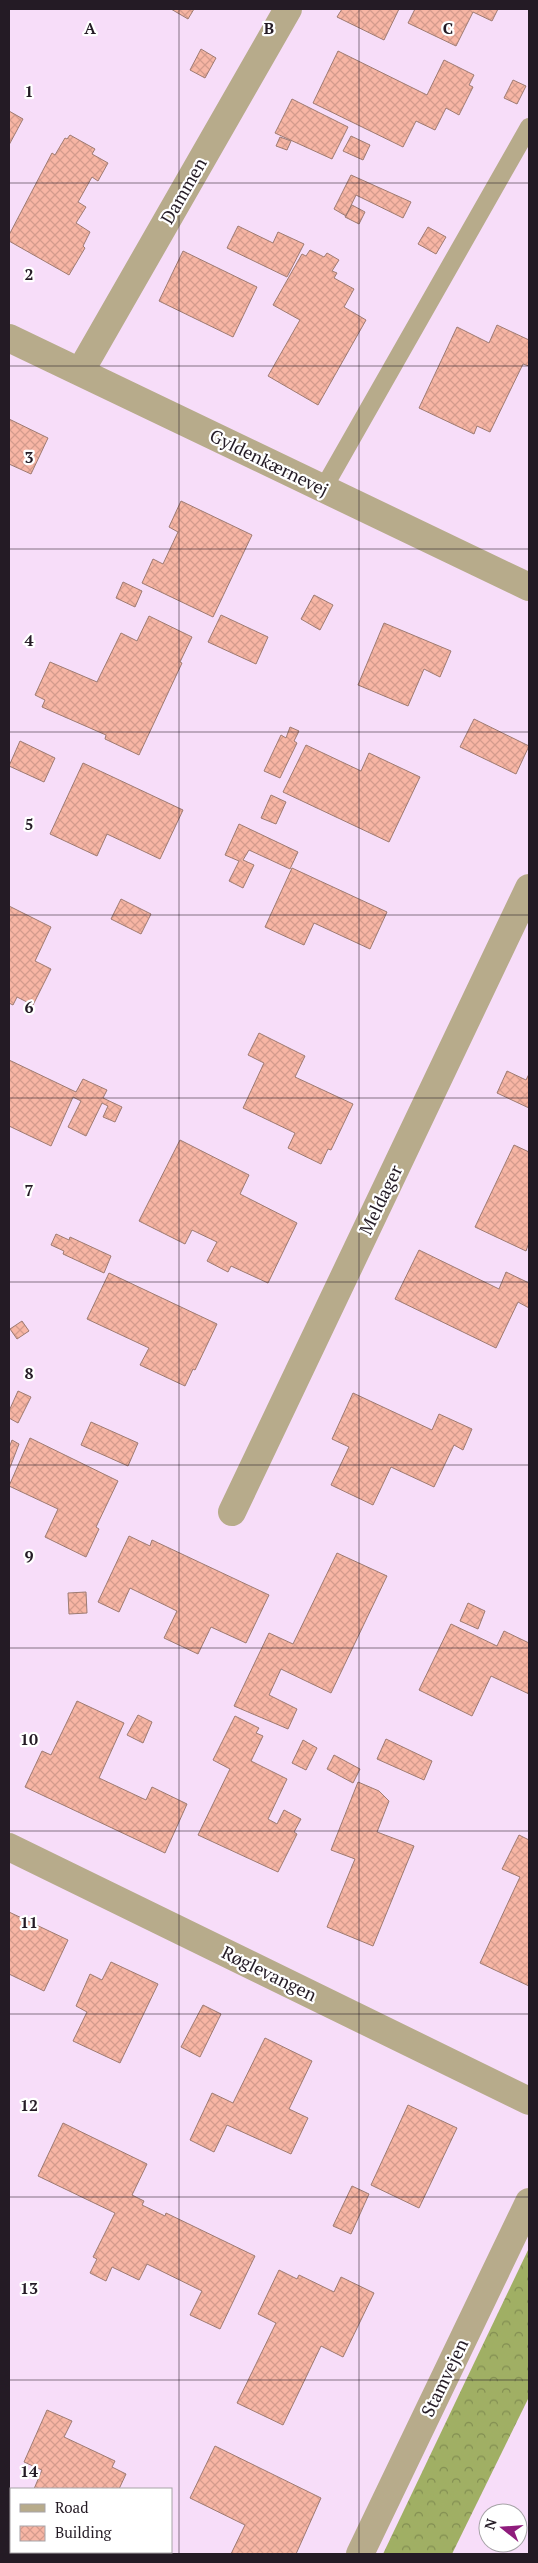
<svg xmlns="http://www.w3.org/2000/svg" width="538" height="2563" viewBox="0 0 538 2563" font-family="'PT Serif',serif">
  <defs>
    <pattern id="forest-crowns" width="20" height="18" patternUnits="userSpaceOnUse" patternTransform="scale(1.25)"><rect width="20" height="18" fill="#a0af64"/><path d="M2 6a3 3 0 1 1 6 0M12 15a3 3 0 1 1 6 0" fill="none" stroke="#828e52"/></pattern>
    <pattern id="building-cross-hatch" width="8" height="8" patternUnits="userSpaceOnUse" patternTransform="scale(1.25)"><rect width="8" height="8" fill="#f7b5a4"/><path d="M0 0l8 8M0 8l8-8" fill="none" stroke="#d49b8d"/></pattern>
  </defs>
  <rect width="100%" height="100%" fill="#f7ddf9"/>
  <path fill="url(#forest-crowns)" d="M529 2248V2397L452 2554H383Z"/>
  <path fill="url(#building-cross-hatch)" stroke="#9e7b72" d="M171 9H194L188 19Z
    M342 9H399L384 40 337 17Z
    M415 9H498L492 21 473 12 456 46 408 23Z
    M201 49 216 58 205 78 190 70Z
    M338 51 427 95 444 60 474 75 469 85 473 87 459 115 446 108 435 130 416 121 403 147 313 103Z
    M513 80 526 86 517 104 504 98Z
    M292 99 348 127 332 159 275 133Z
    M9 111 23 119 9 145Z
    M70 135 95 149 92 154 108 163 98 181 92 177 78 202 86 207 76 223 90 232 83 246 85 248 69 275 9 241V235L52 153 55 155 65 138 67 139Z
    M351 136 370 145 363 160 343 151Z
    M280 137 291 141 287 150 276 146Z
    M351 175 411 202 403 218 356 195 346 216 334 209Z
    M352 205 365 212 359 224 345 217Z
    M238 226 273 243 278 232 304 244 287 277 227 248Z
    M428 227 446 237 436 254 418 244Z
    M310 250 324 257 327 253 339 260 332 271 337 273 334 278 354 289 344 307 366 320 318 405 268 376 300 320 273 305 302 254 306 256Z
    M183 251 257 287 233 337 159 301Z
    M497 325 529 340V366L523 364 490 432 477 426 474 434 419 408 457 327 489 343Z
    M9 419 48 438 31 474 9 464Z
    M181 501 252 535 213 617 142 583 153 559 163 564 178 532 169 527Z
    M123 582 142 591 135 607 116 598Z
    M314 595 333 605 320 630 301 619Z
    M221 615 268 637 256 664 208 642Z
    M149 616 192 637 180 662 182 663 139 755 105 739 106 735 42 707 45 700 35 695 50 662 97 682 121 633 137 641Z
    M384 623 451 651 440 677 424 669 408 706 358 685Z
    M474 719 529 746 516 774 460 747Z
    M290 727 299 731 294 741 297 743 280 778 264 771 281 735 286 738Z
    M20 741 55 758 44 782 9 766Z
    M306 745 361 771 369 753 420 777 389 842 283 792Z
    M83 763 183 810 160 859 107 834 97 856 50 834Z
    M271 795 286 802 276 824 261 818Z
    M239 824 298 852 290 869 249 850 243 860 254 865 243 888 229 881 239 861 225 855Z
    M292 868 387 912 370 949 314 923 304 945 265 927Z
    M121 899 151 914 141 934 111 919Z
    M9 906 51 927 35 961 51 969 33 1005 17 997 13 1005 9 1003Z
    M259 1033 305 1056 295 1077 353 1104 331 1150 328 1149 321 1164 288 1148 295 1133 243 1108 264 1063 248 1055Z
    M9 1060 76 1092 83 1079 107 1090 103 1098 122 1107 115 1122 103 1117 108 1106 102 1103 86 1136 68 1127 81 1101 73 1097 51 1146 9 1126Z
    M507 1071 526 1080 529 1074V1108L497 1093Z
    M180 1140 249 1175 240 1194 297 1223 268 1283 231 1266 228 1272 207 1261 217 1242 192 1230 185 1244 139 1221Z
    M514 1145 529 1152V1243L526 1251 475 1227Z
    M56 1234 69 1240 70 1237 111 1256 104 1273 63 1254 64 1251 51 1245Z
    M419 1250 499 1289 506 1272 529 1283V1308L518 1302 496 1348 395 1299Z
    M109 1273 217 1324 195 1370 193 1369 185 1386 140 1365 149 1348 87 1319Z
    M22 1321 29 1331 17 1339 10 1329Z
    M18 1391 31 1397 18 1423 9 1418V1411Z
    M353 1393 432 1430 439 1414 472 1429 463 1450 454 1445 434 1487 391 1467 373 1505 331 1485 349 1447 332 1439Z
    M91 1422 138 1443 128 1466 81 1445Z
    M30 1438 118 1481 96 1527 99 1529 86 1557 45 1537 58 1509 9 1486Z
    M12 1440 19 1444 9 1470V1448Z
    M129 1536 150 1546 152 1540 269 1595 246 1643 211 1627 198 1654 164 1638 177 1611 130 1588 119 1612 98 1602Z
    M337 1553 387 1576 331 1693 281 1669 269 1695 297 1709 288 1729 234 1706 269 1633 293 1644Z
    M86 1592 87 1613 69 1614 68 1593Z
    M468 1603 485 1611 478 1629 460 1621Z
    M451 1624 497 1646 504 1631 529 1643V1694L491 1676 472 1716 419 1690Z
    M77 1701 124 1723 99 1778 146 1800 152 1787 187 1804 165 1853 25 1787 42 1751 51 1755Z
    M138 1715 152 1722 143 1743 127 1735Z
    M235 1716 259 1728 256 1733 263 1736 251 1761 287 1779 268 1819 277 1824 284 1810 301 1819 294 1832 297 1834 278 1872 198 1835 230 1769 213 1760Z
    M386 1739 432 1761 424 1780 377 1759Z
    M303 1740 317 1748 306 1770 292 1763Z
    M334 1755 360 1769 353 1783 327 1769Z
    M358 1782 379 1791 389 1801 377 1832 414 1846 373 1946 327 1927 355 1859 331 1850Z
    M519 1835 529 1840V1986L480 1963 520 1877 502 1869Z
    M9 1912 68 1940 44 1991 9 1974Z
    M111 1962 158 1984 120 2063 73 2041 87 2012 76 2006 90 1974 102 1980Z
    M203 2005 221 2014 200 2057 181 2047Z
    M265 2038 312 2061 289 2109 308 2118 291 2154 227 2125 214 2152 190 2140 212 2093 233 2103Z
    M408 2105 457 2128 419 2208 371 2185Z
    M63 2123 147 2164 132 2195 144 2201 142 2205 165 2216 166 2213 255 2256 220 2329 190 2315 202 2291 147 2264 139 2280 112 2267 106 2281 90 2273 97 2259 93 2257 115 2213 38 2176Z
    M352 2186 369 2194 351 2234 333 2226Z
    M279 2270 297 2279 299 2275 334 2292 341 2277 374 2293 343 2357 321 2346 283 2425 237 2403 276 2323 258 2314Z
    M47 2410 72 2421 64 2437 115 2461 112 2467 126 2474 119 2489H34L42 2470 24 2462Z
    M215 2446 321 2498 296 2554H231L245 2525 190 2498Z
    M58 2552H118L117 2554H59Z"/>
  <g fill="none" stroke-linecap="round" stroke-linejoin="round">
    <path stroke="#b7ab8b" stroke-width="18" d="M323 489 529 127"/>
    <path stroke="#b7ab8b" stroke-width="28" d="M9 338 529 587
      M80 372 288 9
      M232 1512 529 888
      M9 1847 529 2101
      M360 2554 529 2202"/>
  </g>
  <path fill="none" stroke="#241b25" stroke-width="1" stroke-opacity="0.55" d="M179 9V2554M359 9V2554M9 183H529M9 366H529M9 549H529M9 732H529M9 915H529M9 1098H529M9 1282H529M9 1465H529M9 1648H529M9 1831H529M9 2014H529M9 2197H529M9 2380H529"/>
  <g text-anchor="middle" stroke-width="4.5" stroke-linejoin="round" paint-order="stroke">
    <g font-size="18" fill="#241b25" stroke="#fff">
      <text transform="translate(184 191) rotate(-60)" y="6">Dammen</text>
      <text transform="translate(269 463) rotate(26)" y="6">Gyldenkærnevej</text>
      <text transform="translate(381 1200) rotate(-64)" y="6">Meldager</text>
      <text transform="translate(269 1974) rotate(26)" y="6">Røglevangen</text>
      <text transform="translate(445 2378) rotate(-64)" y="6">Stamvejen</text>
    </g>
  </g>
  <g font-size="16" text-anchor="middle" font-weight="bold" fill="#241b25" stroke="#fff" stroke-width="4.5" stroke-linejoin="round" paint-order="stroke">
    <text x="90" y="34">A</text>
    <text x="269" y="34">B</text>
    <text x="448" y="34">C</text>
    <text x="29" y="97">1</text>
    <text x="29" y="280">2</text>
    <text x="29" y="463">3</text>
    <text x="29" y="646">4</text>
    <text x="29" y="830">5</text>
    <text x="29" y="1013">6</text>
    <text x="29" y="1196">7</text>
    <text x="29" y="1379">8</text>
    <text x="29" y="1562">9</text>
    <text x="29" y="1745">10</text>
    <text x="29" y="1928">11</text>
    <text x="29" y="2111">12</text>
    <text x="29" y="2294">13</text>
    <text x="29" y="2477">14</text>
  </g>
  <rect width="538" height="2563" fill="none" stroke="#241b25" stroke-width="20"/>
  <rect x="10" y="2488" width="162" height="65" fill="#ffffff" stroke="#a7a4a8"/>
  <rect x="20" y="2504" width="25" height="8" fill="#b7ab8b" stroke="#a7a4a8"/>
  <text x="55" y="2513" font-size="15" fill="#241b25">Road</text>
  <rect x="20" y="2526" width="25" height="15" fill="url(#building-cross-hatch)" stroke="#a7a4a8"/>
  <text x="55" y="2538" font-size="15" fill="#241b25">Building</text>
  <g transform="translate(503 2528) rotate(287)"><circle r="24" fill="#ffffff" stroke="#a7a4a8"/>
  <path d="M0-4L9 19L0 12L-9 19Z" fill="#8f1c7c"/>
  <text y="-8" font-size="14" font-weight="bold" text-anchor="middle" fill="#241b25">N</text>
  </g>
</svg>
